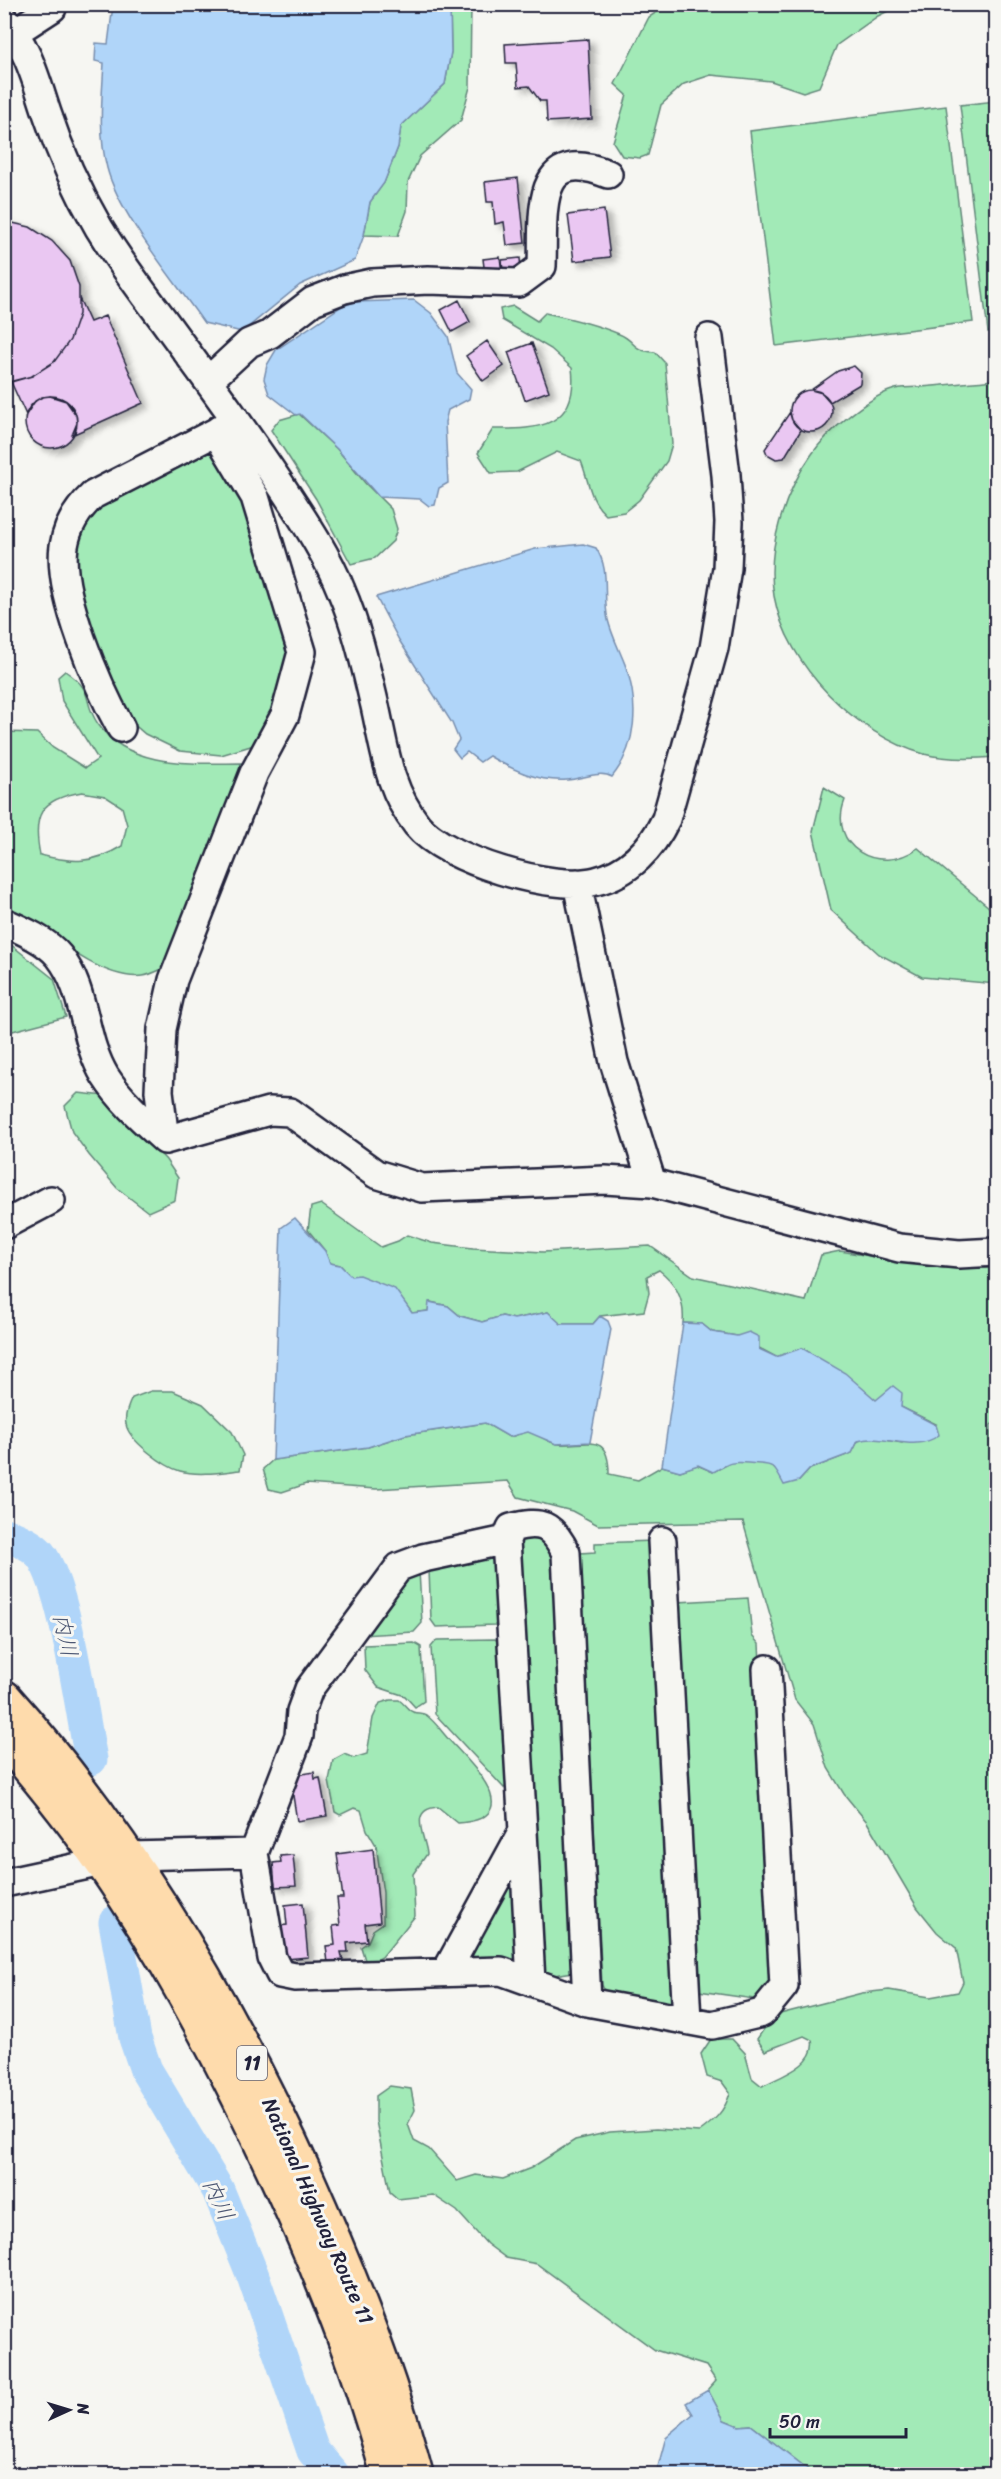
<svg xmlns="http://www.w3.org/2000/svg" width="1001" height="2479" viewBox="0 0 1001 2479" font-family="Sriracha,'Klee One',sans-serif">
  <defs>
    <filter id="shadow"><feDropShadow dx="6" dy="4" stdDeviation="3" flood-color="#0004"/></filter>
  </defs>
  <rect width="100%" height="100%" fill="#f6f6f2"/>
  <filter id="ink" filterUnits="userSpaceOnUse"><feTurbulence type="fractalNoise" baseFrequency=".0167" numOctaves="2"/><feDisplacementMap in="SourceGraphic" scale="12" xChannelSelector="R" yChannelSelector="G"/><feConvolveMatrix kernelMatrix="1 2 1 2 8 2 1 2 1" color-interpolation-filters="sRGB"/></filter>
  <g filter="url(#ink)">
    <path fill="#a2eab7" stroke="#628679" stroke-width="1.5" fill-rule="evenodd" d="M450 5H471L470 87 461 120 420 156 408 182 407 211 398 236 364 235 370 202 384 183 398 147 401 126 445 84 451 52Z
      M668 5V4L900 5 878 16 837 45 819 87 803 92 771 81 711 75 684 84 661 105 648 155 640 158 622 156 613 142 627 95 615 84 649 17Z
      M996 101V331L988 332 960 105Z
      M946 106 973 322 776 346 750 131Z
      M513 306 537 321 545 313C570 318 595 324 619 334 637 341 630 351 655 352L665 363 672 444 667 461 639 500 624 512 606 515C589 500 589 481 581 461L557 452 517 472 491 473 478 453 493 429C540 430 579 426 572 368L551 349 502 320 500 309Z
      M996 380V757C973 759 947 760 924 754 857 735 787 667 774 596 766 549 784 493 812 454 827 432 866 399 892 390 900 387 911 388 920 387 945 385 971 382 996 380Z
      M299 414 337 449 365 483 391 509 397 529 393 541 375 558 351 564 316 499 271 430 279 420Z
      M212 439 238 485 297 654 279 713 254 745 221 755 180 751 145 734 130 721 115 699 70 571 78 522 93 502Z
      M65 671C96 692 81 699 98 724 129 769 194 763 242 763L244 779 169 966C161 969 151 975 143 976 99 982 41 927 5 904L4 732 37 733 53 748 85 768 98 759 62 701 58 677ZM82 792 105 796 122 807 127 825 122 846C93 864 72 863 40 855 32 815 40 799 82 792Z
      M824 787 845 800C827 846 878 877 918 848L996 913V984L922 977 879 954 831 910 813 831Z
      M5 940 54 979 66 1017 5 1033Z
      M78 1093 105 1096 166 1160 178 1178 175 1200 148 1212 117 1188 89 1155 72 1132 65 1106Z
      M321 1204 381 1247 398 1241 407 1235 432 1243 473 1248 543 1252 650 1246 693 1276 806 1301 821 1255 840 1251 942 1268H996V1421L991 1425V1449L996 1454V2474H814L751 2425 739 2426 724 2420 708 2390 716 2381 706 2366 655 2350 537 2264 506 2258 487 2244 457 2211 433 2195 398 2199 390 2192 376 2121V2096L390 2086 411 2089 415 2110 408 2124 414 2141 429 2149 457 2181 476 2175 503 2179 531 2168 575 2140 610 2132 656 2129 699 2132C714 2121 725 2111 730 2093L722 2082 707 2077 701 2054 711 2039H732L745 2053 752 2078 762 2086C781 2076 817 2065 812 2040L804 2036 765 2051 757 2039 768 2023 780 2014 862 1993 889 1990 930 1997 958 1992 963 1982 956 1948 937 1932 917 1907 867 1822 844 1794 828 1768 814 1724 795 1700 743 1522 598 1525 572 1511 518 1497 508 1481 376 1489 306 1484 282 1492 269 1489 263 1469 273 1460 368 1447 405 1435 485 1423 509 1437C515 1436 522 1432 527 1432 538 1432 547 1443 558 1444 587 1446 609 1431 609 1474L638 1480 662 1466 680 1471 697 1465 713 1472 736 1460 768 1463 777 1471 799 1481 810 1469 852 1453 858 1441 869 1437 902 1443 936 1424 901 1407 877 1401 803 1348 776 1357 737 1336 712 1332 702 1324 683 1323C685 1301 676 1283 659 1270L647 1276 649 1293 644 1311 600 1316 593 1324H560L548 1312 514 1319 502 1316 482 1322 460 1316 448 1306 430 1302 428 1311 412 1313 394 1289 351 1277 340 1265 330 1263 325 1251 308 1230 311 1207Z
      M151 1391H173L203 1404 232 1432 243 1455 240 1470C222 1472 198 1476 180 1471 165 1467 128 1440 126 1424 124 1415 128 1406 132 1398Z
      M531 1528 555 1547 573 1972 548 1976 536 1972 513 1533Z
      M654 1541 679 2003 671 2009 606 1994 602 1985 580 1553 595 1552V1543Z
      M490 1556 499 1561 502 1619 495 1625 436 1627 431 1620 429 1570Z
      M419 1571 422 1623 414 1632 361 1635 399 1577Z
      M748 1598 752 1636 759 1644 777 1982 761 2000 699 1991 678 1602Z
      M495 1639 504 1647 511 1785 504 1788 435 1714 431 1647 437 1640Z
      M414 1643 421 1647 424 1701 415 1707 405 1696 378 1687 365 1670 364 1645Z
      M390 1700H399C405 1704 407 1710 413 1712 418 1714 421 1712 426 1715 436 1722 443 1734 452 1743 474 1767 527 1818 458 1823L438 1807C407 1809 426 1838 427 1854L413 1874 415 1916 382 1957 373 1962 365 1960 361 1947 368 1942 373 1930 383 1923V1893L376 1845 367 1830 361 1810 354 1808 340 1815 335 1812 329 1781 333 1760 344 1754 354 1758 367 1754 373 1718 380 1703Z
      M515 1867 527 1971 464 1965Z"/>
    <path fill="#b0d5f9" stroke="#778dad" stroke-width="1.5" d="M113 5H450L451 52 445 84 401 126 398 147 384 183 370 202 364 235 355 260 300 285 242 332 204 323C175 281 119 215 107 168 98 134 102 98 104 63L95 61 96 43 108 44Z
      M414 300 431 313 448 336 457 373 471 389 469 399 448 410 445 422 448 483 439 488 435 505 429 506 420 499 379 497 337 449 300 414 296 415 269 394 264 379 267 365 276 350 342 306 355 302Z
      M583 544 596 548C611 571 602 594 608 620 612 636 620 651 626 667 639 704 637 746 612 777 600 770 582 779 567 780 538 782 513 770 489 756L480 762 467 752 460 758 453 749 459 740 452 723 399 640 376 597 535 549Z
      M295 1218 325 1251 330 1263 340 1265 351 1276 359 1275 395 1289 412 1313 428 1311 429 1302 448 1306 460 1316 482 1322 502 1316 514 1319 548 1312 561 1324H593L600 1316 608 1321 611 1329 590 1442 556 1444 528 1432 509 1437 485 1423 405 1435 368 1447 273 1460 281 1228Z
      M683 1323 702 1324 712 1332 737 1336 749 1332 759 1337V1349L776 1357 802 1348 845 1373 876 1400 893 1386 902 1393 901 1407 936 1425 939 1435C914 1454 885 1433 858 1441L852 1453 810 1469 799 1481 784 1485C771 1460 773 1466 748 1463 731 1461 728 1464 713 1472L698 1465 680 1471 662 1466Z
      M708 2390 724 2420 739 2426 751 2425 814 2474H656L666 2437 693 2414 686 2403Z"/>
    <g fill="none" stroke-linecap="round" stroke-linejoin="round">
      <path stroke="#b0d5f9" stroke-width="33" d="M4 1534C16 1538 32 1545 40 1554 65 1584 82 1715 91 1759
        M115 1922 135 2038 146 2070 218 2190 253 2276 313 2451 333 2474"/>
    </g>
    <path fill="#eac7f2" stroke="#22223b" stroke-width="1.5" filter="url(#shadow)" d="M588 39 592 119 547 122 546 101H540L529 86 518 87 516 63H506L505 44Z
      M518 178 525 243 507 245 504 222 495 224 493 202H487L485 182Z
      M604 210 610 257 574 261 568 215Z
      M4 221 30 227 52 241 70 261 79 287V314L70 340 54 362 32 376 5 383Z
      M500 257 502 273 485 275 483 259Z
      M520 258 521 270 503 272 502 260Z
      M79 298 90 322 105 316 143 403 72 435 77 423 76 415 66 401 50 396 42 397 35 401 26 415 11 382 32 376 54 362 70 340 79 314Z
      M459 300 470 322 452 332 441 310Z
      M487 341 504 366 483 381 466 356Z
      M532 343 549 391 525 400 508 352Z
      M854 366 861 373 860 384 830 402 822 393 811 390 838 371Z
      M790 411a21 21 0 1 1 42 0a21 21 0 1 1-42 0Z
      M25 422a26 26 0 1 1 52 0a26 26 0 1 1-52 0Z
      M790 412 792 420 801 430 784 458 776 459 767 454 765 449Z
      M314 1772 315 1779 320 1778 327 1816 297 1821 291 1783 297 1782 296 1775Z
      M373 1849 380 1922 365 1924 367 1941 347 1943 348 1952H341L343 1961 328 1963 326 1946 335 1945 333 1926 340 1925 337 1898H343L337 1854Z
      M293 1855 296 1886 275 1887 273 1863 281 1862 280 1856Z
      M303 1903 308 1957 286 1959 285 1950H279L277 1926 287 1925 285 1905Z"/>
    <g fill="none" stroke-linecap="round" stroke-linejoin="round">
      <g stroke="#22223b" stroke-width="32">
        <path id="minor" d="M4 20C28 47 36 80 47 113 60 153 78 192 99 228 118 259 140 289 162 318 204 376 248 434 288 496 307 525 328 557 341 590 357 627 366 668 375 706 385 750 388 788 417 825 445 860 553 892 596 881 629 873 652 848 666 819L714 648 727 568 729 522 726 475 709 338
          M15 32 52 8V4
          M208 381 249 343 270 334 313 301 344 289 372 283 428 280 519 283 542 266C544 215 533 144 608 174
          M121 728C98 687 57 593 64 546 67 526 79 508 93 495L216 432
          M577 883 614 1062 652 1183
          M4 922C22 930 47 941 59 956 87 991 82 1038 105 1076 121 1101 143 1120 165 1140
          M165 1140 269 1111 290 1112 376 1174 422 1188 605 1180 652 1183 899 1248 959 1254 996 1252
          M165 1140 159 1091 162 1029 173 980 254 773 285 715 302 652 255 497 216 432 235 418
          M4 1225 51 1200
          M506 1540 511 1528C541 1520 552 1524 566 1553L587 2002
          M662 1541 687 2020
          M523 1831 531 1982
          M4 1883 130 1856 254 1853
          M446 1972 523 1831 506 1540 423 1558 399 1567 309 1689 301 1711 299 1736 254 1853 272 1958 280 1974 295 1977 501 1971 587 2002 712 2025 762 2013 784 1986 767 1669"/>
      </g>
      <g stroke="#22223b" stroke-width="38">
        <path id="highway" d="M4 1697C131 1839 228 2004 307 2178 350 2274 389 2372 416 2474
          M4 1738C47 1788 89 1841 125 1897 185 1988 239 2094 284 2193 326 2284 362 2378 388 2474"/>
      </g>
      <use href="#minor" stroke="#f6f6f2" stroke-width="27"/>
      <use href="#highway" stroke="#fedbac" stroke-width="33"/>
    </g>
  </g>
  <g text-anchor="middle" stroke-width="6" stroke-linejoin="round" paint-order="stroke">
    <rect fill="#f6f6f2" stroke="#626272" stroke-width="1.5" x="237" y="2046" width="30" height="34" rx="4.5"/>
    <g font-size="20" font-weight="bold" fill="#22223b">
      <text x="252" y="2070">11</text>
    </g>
    <g font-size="21" fill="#22223b" stroke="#f6f6f2">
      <text transform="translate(318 2211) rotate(66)" y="7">National Highway Route 11</text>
    </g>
    <g font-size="22" font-style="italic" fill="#4d5874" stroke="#f6f6f2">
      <text transform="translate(66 1635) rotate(78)" y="8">内川</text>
      <text transform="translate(219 2199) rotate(65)" y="8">内川</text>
    </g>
  </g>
  <rect width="1001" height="2479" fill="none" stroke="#f6f6f2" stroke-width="24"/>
  <rect x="12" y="12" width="977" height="2455" fill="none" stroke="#22223b" stroke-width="2" filter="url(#ink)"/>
  <g transform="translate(69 2410) rotate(86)" stroke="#f6f6f2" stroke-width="4.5" paint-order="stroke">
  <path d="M0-4.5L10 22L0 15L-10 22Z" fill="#22223b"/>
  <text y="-9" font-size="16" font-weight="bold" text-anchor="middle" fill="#22223b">N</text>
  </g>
  <path d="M770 2428v9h136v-9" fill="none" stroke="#22223b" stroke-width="3"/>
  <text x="779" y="2428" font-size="18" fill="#22223b" stroke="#f6f6f2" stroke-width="4.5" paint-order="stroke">50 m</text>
</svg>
